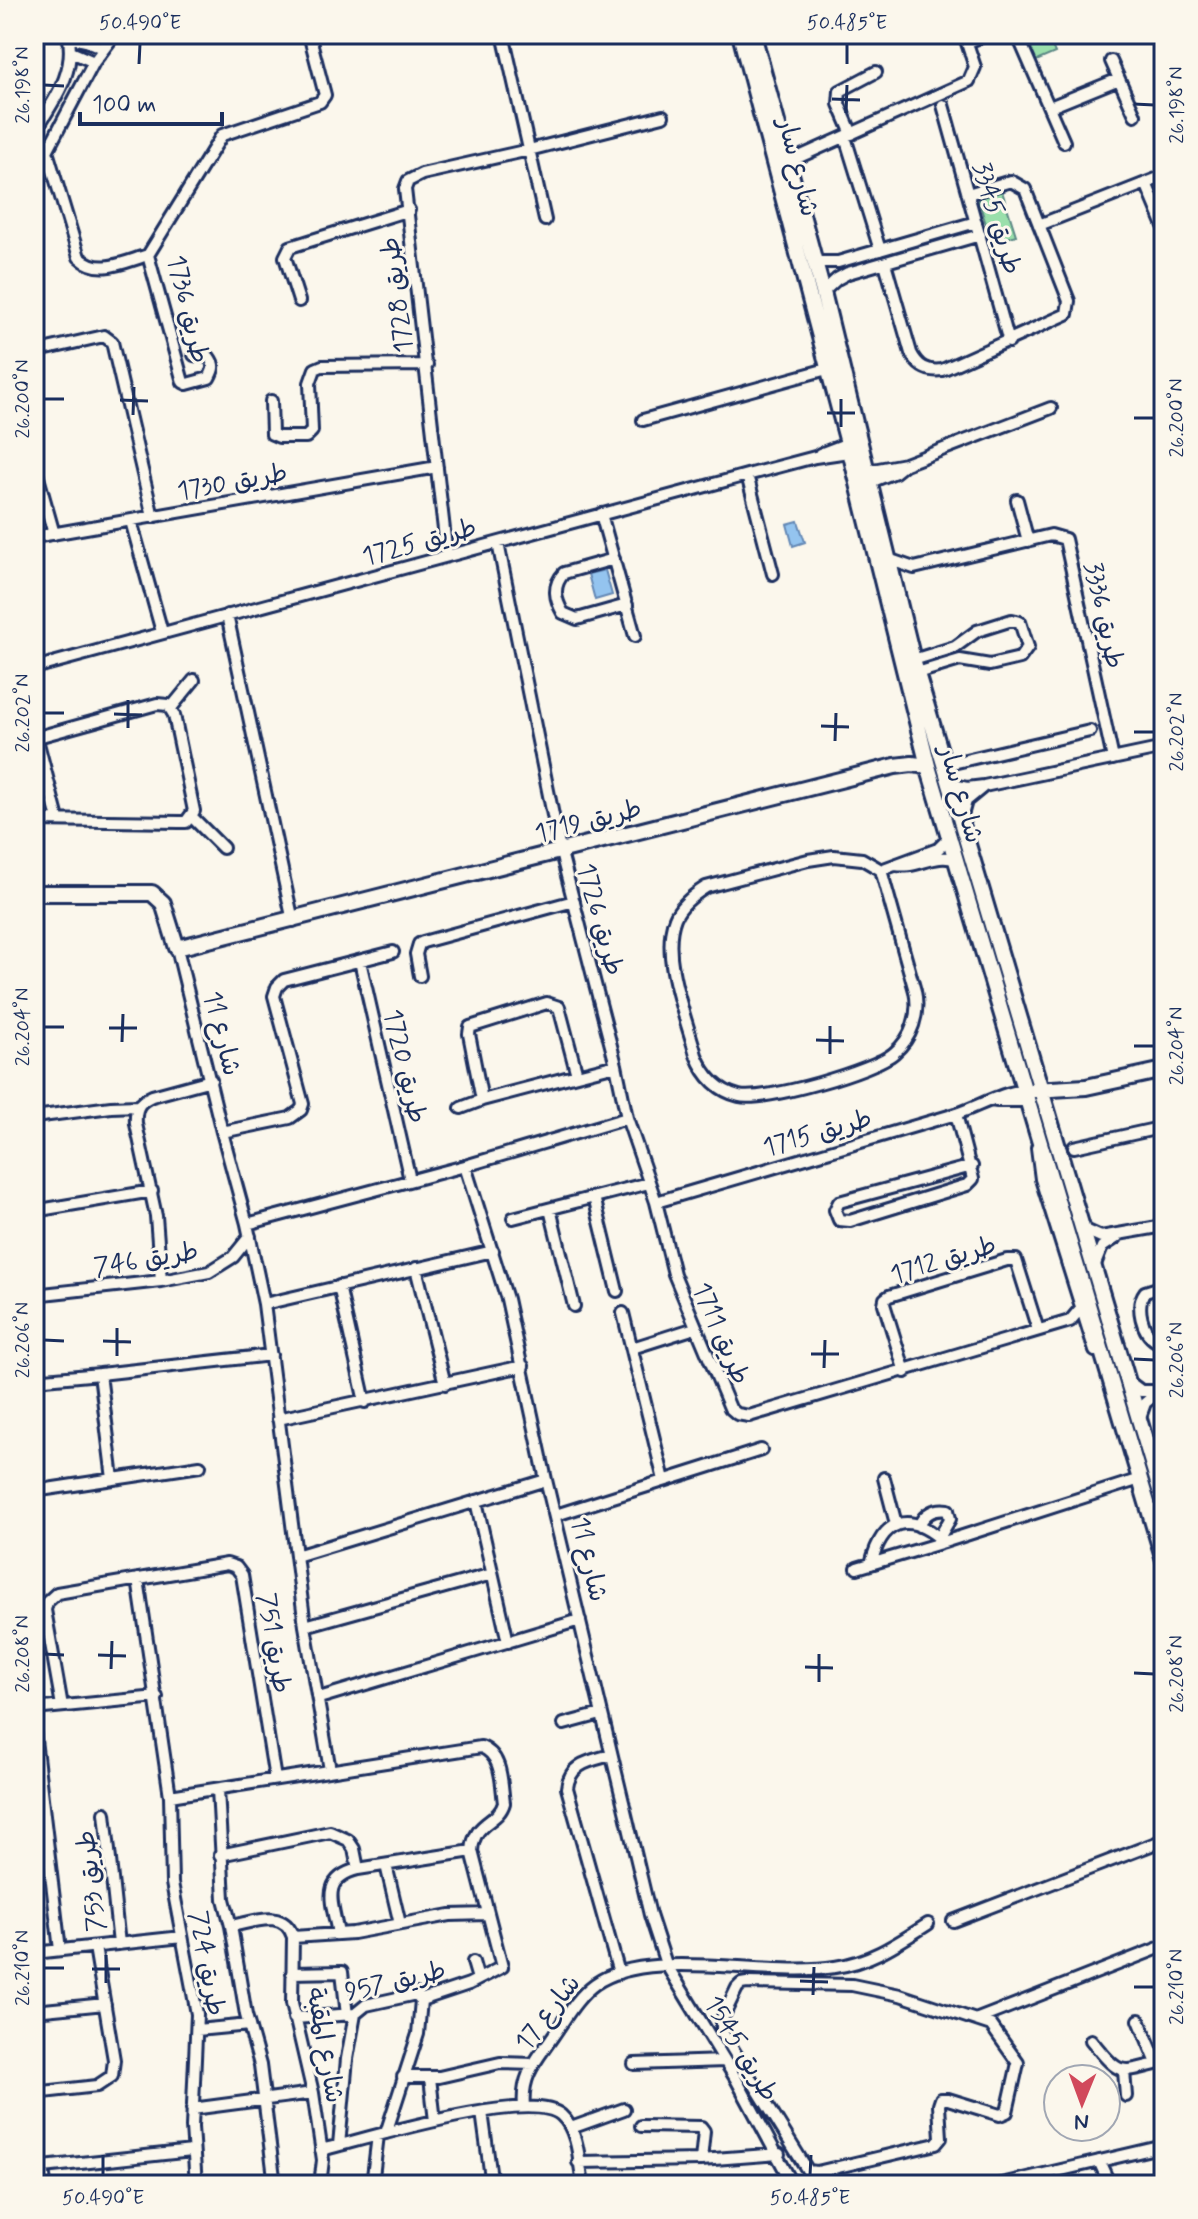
<svg xmlns="http://www.w3.org/2000/svg" width="1198" height="2219" viewBox="0 0 1198 2219" font-family="Mynerve,'Playpen Sans Arabic',sans-serif">
  <rect width="100%" height="100%" fill="#fbf7ec"/>
  <filter id="ink" filterUnits="userSpaceOnUse"><feTurbulence type="fractalNoise" baseFrequency=".0125" numOctaves="2"/><feDisplacementMap in="SourceGraphic" scale="16" xChannelSelector="R" yChannelSelector="G"/><feConvolveMatrix kernelMatrix="1 2 1 2 8 2 1 2 1" color-interpolation-filters="sRGB"/></filter>
  <g filter="url(#ink)">
    <path fill="#9adfab" stroke="#5a8784" stroke-width="2" d="M1022 34H1047L1055 53 1034 62Z
      M1001 188 1016 235 992 243 977 196Z"/>
    <path fill="#94c4ef" stroke="#6488b5" stroke-width="2" d="M798 521 805 542 793 546 787 524Z
      M605 570 612 595 595 600 588 574Z"/>
    <g fill="none" stroke-linecap="round" stroke-linejoin="round">
      <g stroke="#1b2f5e" stroke-width="16">
        <path id="street" d="M115 34 94 62 47 151 79 257C99 276 124 262 148 255
          M503 34 545 220
          M1017 34 1064 142
          M68 37 86 41 103 48
          M967 42 989 34
          M71 52 94 62
          M1111 61 1135 115
          M943 105 1009 342
          M1050 107 1119 79
          M34 133C53 101 77 73 68 34
          M852 134 839 104 840 91 876 72
          M845 137 880 250
          M788 162 969 81 975 67 964 34
          M1146 183 1164 226
          M1039 225 1164 176
          M814 262H838L976 222
          M885 263 911 353C918 367 927 372 942 370L1067 314 1069 301 1025 189 1011 181 968 194
          M823 292 837 279 848 273 980 235
          M299 301 285 257 290 247 409 210
          M34 352 104 336 112 342 153 517
          M194 355 209 357C215 365 214 369 209 378L187 384 183 382 148 255 222 135 320 102 325 95 309 34
          M271 401 272 434 279 437H306L312 431 310 383 315 369 322 366 427 365
          M643 420 827 369
          M820 454 854 441
          M34 463 54 534
          M867 471 905 464 1051 408
          M747 475 773 574
          M870 482 895 472 905 464
          M1017 500 1028 541
          M601 514 635 636
          M131 521 162 632
          M34 537 437 467
          M498 543 559 845 616 1065 627 1118 656 1202 674 1274 730 1408 737 1414 749 1416 1070 1321 1081 1308
          M447 556 405 189 408 181 422 174 529 150 663 116
          M614 559 564 573C552 586 555 599 563 613L577 619 627 605
          M888 559 914 568 1051 535 1065 539 1113 759
          M227 615 293 921
          M913 660 955 647 977 631 1012 620 1020 622 1028 647 1020 658 990 665 960 660 917 673
          M34 668 747 475 815 457 855 451
          M171 708 194 680
          M34 728 58 819
          M34 738 157 704 168 705 174 715 194 811 186 822H180L34 820
          M944 765 1090 731
          M949 784 967 788 984 786 1164 748
          M192 817 223 848
          M961 819 966 801 983 787
          M834 856 862 859 881 870 915 991C920 1014 912 1038 894 1053 875 1070 764 1102 739 1096 718 1091 704 1075 696 1055 686 1017 660 956 675 918 680 906 695 894 706 887L808 860Z
          M896 865C917 869 935 852 956 860
          M881 870 938 849 950 837
          M177 948 222 1132 247 1224 264 1304 305 1626 330 1770
          M360 961 410 1180
          M420 976 416 954 419 944 423 942 574 901
          M547 1003 559 1007 577 1075 482 1100 469 1034 470 1027Z
          M577 1075 616 1065
          M996 1101H1027
          M461 1108 482 1100
          M956 1114 973 1179 967 1185 850 1221 839 1220 835 1210 839 1202 972 1166
          M34 1117 111 1107 137 1106
          M222 1132 290 1118 301 1110 303 1104 274 996 277 987 284 980 393 952
          M1074 1147 1164 1127
          M1037 1148 1041 1179 1095 1351
          M465 1166 507 1299 546 1480 650 1915 666 1964 736 2079 793 2185
          M594 1197 617 1291
          M656 1202 956 1114C975 1108 1007 1090 1024 1091
          M550 1209 574 1306
          M34 1211 152 1191
          M513 1218 649 1183
          M247 1224 465 1166 627 1118
          M1081 1228 1101 1237 1164 1226
          M1094 1267 1102 1247 1117 1237
          M416 1268 445 1384
          M161 1281 156 1216 136 1124C135 1109 138 1102 152 1096L211 1080
          M339 1286 365 1402
          M1164 1286 1145 1292C1135 1305 1142 1333 1156 1341H1164
          M34 1295 161 1281 209 1272 233 1257 250 1236
          M264 1304 493 1251
          M623 1313 664 1480
          M632 1348 695 1328
          M905 1372 884 1304 885 1299 889 1296 1007 1260H1016L1038 1330
          M100 1374 271 1355
          M34 1380 100 1374 113 1479
          M1129 1382 1141 1391H1164
          M278 1419 523 1366
          M1139 1420 1145 1403 1157 1393
          M884 1478 896 1524
          M34 1491 200 1466
          M476 1501 508 1642
          M556 1515 761 1450
          M919 1526C924 1513 935 1508 948 1510L950 1519 939 1538
          M296 1556 546 1480
          M871 1564C882 1519 909 1510 944 1542
          M857 1568 944 1542 1140 1479
          M138 1579 170 1796 172 1883 197 2014 192 2127 196 2185
          M305 1626 492 1574
          M319 1698 580 1620
          M62 1706 45 1610 47 1602 57 1593 227 1564 236 1567 242 1575 275 1779
          M34 1709 157 1697
          M564 1724 601 1714
          M34 1731 60 1950
          M611 1755C590 1761 570 1763 567 1788L619 1973
          M218 1789 224 1899 231 1926 246 2015 260 2065 275 2185
          M170 1796 481 1747C503 1755 501 1783 504 1803 498 1824 474 1820 472 1851L502 1967 469 1984 421 2000
          M105 1813 119 1944
          M220 1855 330 1832 348 1840 354 1849 358 1869
          M386 1865 400 1924
          M953 1921 1164 1840
          M231 1926C254 1922 284 1908 293 1937L292 2003 313 2093 323 2160 320 2185
          M338 1934C333 1904 319 1879 358 1869L472 1851
          M293 1937 353 1933 450 1915 488 1914
          M34 1953 182 1937
          M473 1962 478 1979
          M292 1973 342 1972 347 2015
          M747 1983 852 1985 900 1995 991 2025 1018 2063 1007 2112 1000 2115 948 2099H941L939 2105 941 2138 936 2144 817 2172 808 2171 722 2032V2019L737 1988 741 1984Z
          M34 2011 105 2004
          M294 2018 355 2014 366 2005 416 1994 421 2000
          M978 2019 1164 1946
          M1139 2020 1157 2063
          M197 2030 249 2025
          M1091 2040C1122 2078 1118 2073 1164 2062
          M634 2064 725 2061
          M1124 2071 1126 2096
          M403 2077H439L500 2063 534 2064
          M430 2078 435 2121
          M34 2093 97 2086 112 2076 114 2060 95 1947
          M524 2107C521 2075 536 2061 553 2036 565 2019 577 1997 595 1984 648 1946 768 1978 835 1967 871 1962 898 1943 928 1924
          M192 2109 313 2093
          M482 2112 492 2185
          M641 2126 701 2127 704 2131 701 2160
          M571 2128 624 2109
          M386 2133 418 2034 421 2000
          M339 2145 347 2059 355 2014
          M321 2150C363 2140 530 2088 561 2115 579 2131 579 2163 583 2185
          M1099 2161 1110 2185
          M578 2162 701 2160 779 2154
          M43 2167 45 2185
          M34 2168 192 2151
          M372 2185 378 2135
          M997 2185 1164 2146"/>
      </g>
      <g stroke="#1b2f5e" stroke-width="20">
        <path id="secondary" d="M740 34 848 443 928 766 1164 1560
          M753 34 823 292 913 660 1164 1503
          M34 893H152L163 903 177 948 895 766 912 764 928 766
          M1034 1090 1086 1087 1164 1070"/>
      </g>
      <use href="#street" stroke="#fbf7ec" stroke-width="10"/>
      <use href="#secondary" stroke="#fbf7ec" stroke-width="14"/>
    </g>
  </g>
  <path fill="none" stroke="#1b2f5e" stroke-width="3" d="M139 64 140 44M847 64V44M44 85 64 86M832 99 860 100M1134 104 1154 105M846 113 847 85M44 399H64M120 400 148 401M827 413H855M133 415 134 387M1134 418H1154M841 427V399M44 713H64M114 714 142 715M821 726 849 727M128 728V700M1134 732H1154M835 741 836 713M44 1027H64M109 1028H137M816 1040 844 1041M122 1042 123 1014M1134 1046H1154M830 1054V1026M44 1340 64 1341M103 1341 131 1342M811 1354H839M117 1356V1328M1134 1359 1154 1360M824 1368 825 1340M44 1654 64 1655M98 1655 126 1656M805 1667 833 1668M111 1669 112 1641M1134 1673 1154 1674M819 1682V1654M44 1968H64M92 1969H120M800 1981 828 1982M106 1983V1955M1134 1987H1154M813 1995 814 1967M103 2175V2155M810 2175 811 2155"/>
  <g text-anchor="middle" stroke-width="6" stroke-linejoin="round" paint-order="stroke">
    <g font-size="26" fill="#1b2f5e" stroke="#fbf7ec">
      <text transform="translate(799 167) rotate(76)" y="9">شارع سار</text>
      <text transform="translate(998 218) rotate(74)" y="9">طريق 3345</text>
      <text transform="translate(396 295) rotate(-97)" y="9">طريق 1728</text>
      <text transform="translate(189 309) rotate(77)" y="9">طريق 1736</text>
      <text transform="translate(232 481) rotate(-10)" y="9">طريق 1730</text>
      <text transform="translate(419 541) rotate(-15)" y="9">طريق 1725</text>
      <text transform="translate(1105 615) rotate(78)" y="9">طريق 3336</text>
      <text transform="translate(962 794) rotate(74)" y="9">شارع سار</text>
      <text transform="translate(588 820) rotate(-14)" y="9">طريق 1719</text>
      <text transform="translate(601 919) rotate(75)" y="9">طريق 1726</text>
      <text transform="translate(223 1033) rotate(76)" y="9">شارع 11</text>
      <text transform="translate(406 1066) rotate(77)" y="9">طريق 1720</text>
      <text transform="translate(817 1132) rotate(-16)" y="9">طريق 1715</text>
      <text transform="translate(146 1258) rotate(-9)" y="9">طريق 746</text>
      <text transform="translate(943 1259) rotate(-17)" y="9">طريق 1712</text>
      <text transform="translate(722 1333) rotate(67)" y="9">طريق 1711</text>
      <text transform="translate(590 1559) rotate(77)" y="9">شارع 11</text>
      <text transform="translate(275 1643) rotate(81)" y="9">طريق 751</text>
      <text transform="translate(90 1881) rotate(-96)" y="9">طريق 753</text>
      <text transform="translate(208 1963) rotate(80)" y="9">طريق 724</text>
      <text transform="translate(395 1980) rotate(-13)" y="9">طريق 957</text>
      <text transform="translate(547 2012) rotate(-52)" y="9">شارع 17</text>
      <text transform="translate(326 2045) rotate(80)" y="9">شارع المقبة</text>
      <text transform="translate(742 2048) rotate(59)" y="9">طريق 1545</text>
    </g>
  </g>
  <rect width="1198" height="2219" fill="none" stroke="#fbf7ec" stroke-width="88"/>
  <g transform="translate(1082 2103) rotate(181)"><circle r="38" fill="#fbf7ec" stroke="#a1a7b3" stroke-width="2"/>
  <path d="M0-6L14 30L0 20L-14 30Z" fill="#d1495b"/>
  <text y="-12" font-size="22" font-weight="bold" text-anchor="middle" fill="#1b2f5e">N</text>
  </g>
  <path d="M80 112v12h142v-12" fill="none" stroke="#1b2f5e" stroke-width="4"/>
  <text x="92" y="112" font-size="24" fill="#1b2f5e" stroke="#fbf7ec" stroke-width="6" paint-order="stroke">100 m</text>
  <rect x="44" y="44" width="1110" height="2131" fill="none" stroke="#1b2f5e" stroke-width="3"/>
  <g font-size="20" text-anchor="middle" fill="#1b2f5e">
    <text x="140" y="29">50.490°E</text>
    <text x="847" y="29">50.485°E</text>
    <text transform="translate(22 85) rotate(-90)" y="7">26.198°N</text>
    <text transform="translate(1176 105) rotate(-90)" y="7">26.198°N</text>
    <text transform="translate(22 399) rotate(-90)" y="7">26.200°N</text>
    <text transform="translate(1176 418) rotate(-90)" y="7">26.200°N</text>
    <text transform="translate(22 713) rotate(-90)" y="7">26.202°N</text>
    <text transform="translate(1176 732) rotate(-90)" y="7">26.202°N</text>
    <text transform="translate(22 1027) rotate(-90)" y="7">26.204°N</text>
    <text transform="translate(1176 1046) rotate(-90)" y="7">26.204°N</text>
    <text transform="translate(22 1340) rotate(-90)" y="7">26.206°N</text>
    <text transform="translate(1176 1360) rotate(-90)" y="7">26.206°N</text>
    <text transform="translate(22 1654) rotate(-90)" y="7">26.208°N</text>
    <text transform="translate(1176 1674) rotate(-90)" y="7">26.208°N</text>
    <text transform="translate(22 1968) rotate(-90)" y="7">26.210°N</text>
    <text transform="translate(1176 1987) rotate(-90)" y="7">26.210°N</text>
    <text x="103" y="2204">50.490°E</text>
    <text x="810" y="2204">50.485°E</text>
  </g>
</svg>
